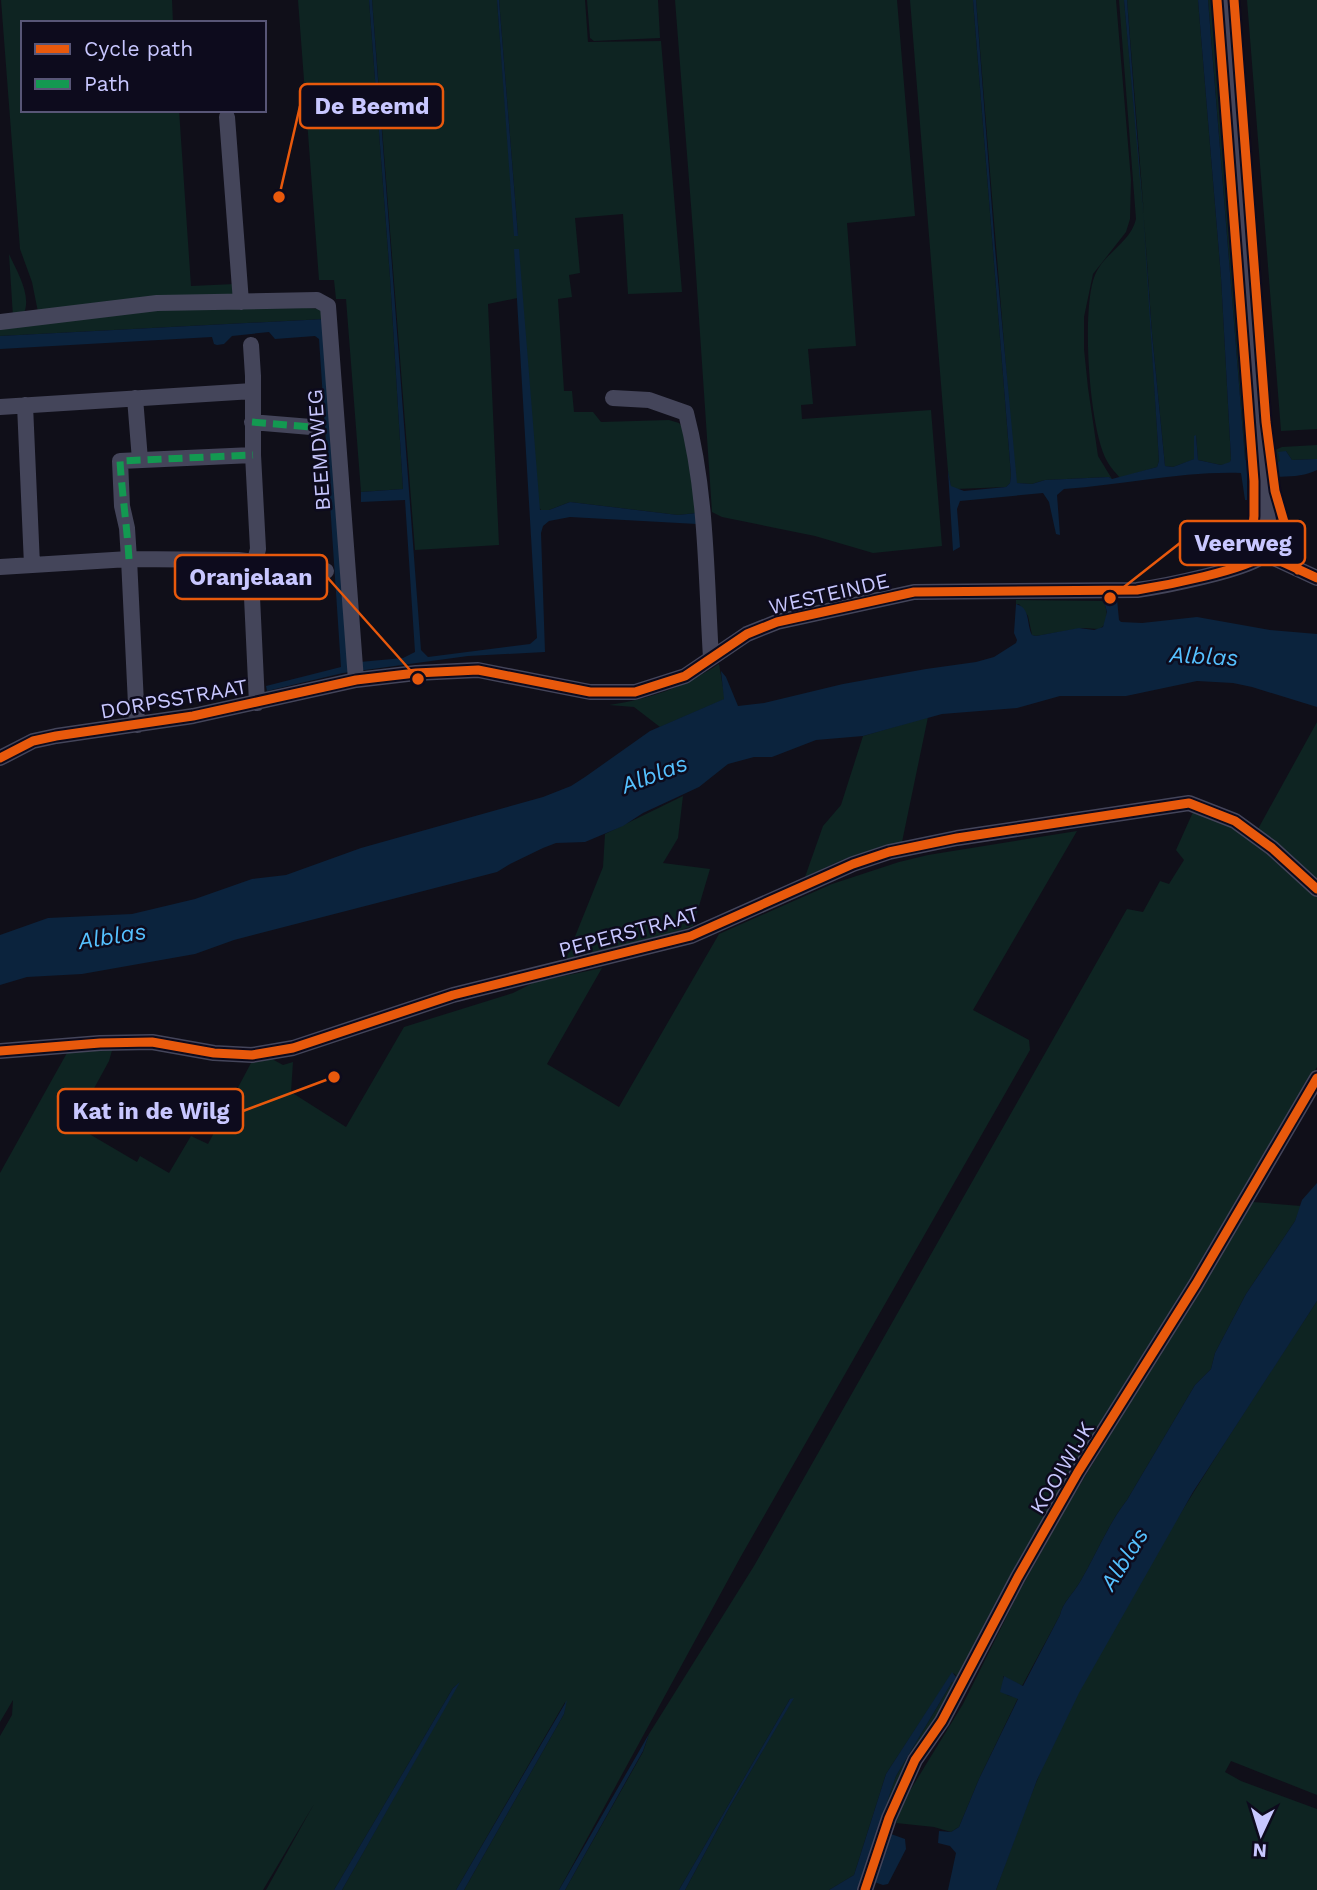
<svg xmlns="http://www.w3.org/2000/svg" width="1317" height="1890" viewBox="0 0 1317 1890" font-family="'Work Sans',sans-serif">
  <rect width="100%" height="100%" fill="#100f19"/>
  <path fill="#0e2422" d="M1 0H172L173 23H23V110H179L191 286 235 284V297L38 312 32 282 20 249Z
    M298 0H369L390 277 403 489 361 492 346 299H336L334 280H319Z
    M372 0H497L515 236H518L499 0H585L588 42 661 41 682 292 628 294 623 214 575 218 580 273 569 275 572 297 558 299 564 391H572L574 412H593L601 422 669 420 679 423 685 431 697 513 678 515 570 502 549 510H541L538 506 522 297 488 304 499 545 415 550Z
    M587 0H658L660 38 594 41 590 38Z
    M675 0H897L915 216 847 223 856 346 808 349 813 404 801 405 802 419 931 410 942 546 873 553 815 536 722 517 712 512 694 244Z
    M910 0H973L1011 475 1010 483 1006 487 956 489 951 487 948 471Z
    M976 0H1116L1131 180 1130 219 1126 232 1093 274 1084 317V349L1088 388 1098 456 1112 479 1109 477 1045 480 1032 484 1017 483 1015 479Z
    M1119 0H1124L1144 214 1127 0H1198L1221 277 1231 459 1230 463 1221 465 1198 460 1196 436H1194L1195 459 1173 467 1165 466 1152 334 1144 217 1159 461 1157 467 1120 478C1116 473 1110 467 1107 461 1089 430 1081 308 1095 275 1104 253 1131 242 1136 219Z
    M1208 0H1214L1251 461 1248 462 1245 459Z
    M1247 0H1317V429L1281 431Z
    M9 254C17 272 34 298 22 317H13Z
    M307 308 321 309 325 319 0 336V329L120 310Z
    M1317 445V459L1292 460 1286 451 1281 462 1273 463V451L1282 447Z
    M1016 600 1104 601C1107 610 1110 624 1099 629L1083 628 1036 636 1032 635 1028 616 1019 604H1016Z
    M719 664 725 699 660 727 634 707 609 705C650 699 684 687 719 664Z
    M928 717 902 842 842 860 805 877 823 826 841 805 863 736Z
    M1317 722V880L1258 829Z
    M683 796 678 838 663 863 710 869 693 926 670 934 566 959 603 867 605 834Z
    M1193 812 1238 829 1317 896V1067L987 1627 861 1890H857L860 1876 896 1776 952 1682 957 1678 955 1674 952 1673 886 1774 854 1875 829 1890H685L729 1808 793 1699H790L679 1890H565L643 1752 649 1734 754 1566 1127 909 1143 912 1160 881 1169 884 1184 860 1176 850Z
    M1077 831 973 1010 1029 1040 1030 1050 740 1558 559 1890H464L564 1714 565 1702 456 1890H342L458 1684 453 1688 334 1890H266L314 1804 263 1890H0V1736L12 1715 13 1700 0 1722V1173L68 1051 113 1047 109 1061 74 1125 137 1162 140 1156 169 1173 191 1136 208 1144 251 1063 272 1059 283 1065 293 1062 291 1092 346 1127 404 1027 513 993 535 982 602 968 547 1064 619 1107 719 934 832 884 899 862 928 855Z
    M1253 1202 1301 1206 1295 1221 1246 1294 1215 1353 1211 1369 1195 1385 1127 1500C1108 1524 1096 1555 1080 1582 1073 1594 1063 1602 1060 1615L1022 1686 1003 1676 1007 1695 1018 1698 979 1779 959 1827 951 1832 934 1827 896 1823 903 1802 963 1704 1019 1592 1067 1506Z
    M1317 1301V1795L1231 1761 1225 1772 1241 1781 1317 1809V1890H996C1016 1834 1036 1777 1063 1723 1136 1576 1227 1438 1317 1301Z"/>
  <path fill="#0b233d" d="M369 0H372L421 650 428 657 530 644 537 638 514 249H519L540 510H549L570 502 678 515 697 513V524L570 517 549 521 543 526 541 533 545 652 468 656 343 673 267 691 266 686 341 667 319 339 315 336 275 339 269 332 232 336 224 344 217 345 214 344 212 337 0 349V336L325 319 349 663 403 658 415 652 405 500 361 502V492L403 489 390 277Z
    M497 0H499L518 236H514Z
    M973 0H976L995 248 1017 483 1032 484 1045 480 1109 477 1112 479 1157 467 1159 461 1143 214 1124 0H1127L1152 334 1165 466 1173 467 1194 459V436L1196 435 1198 460 1221 465 1230 462 1231 459 1221 277 1198 0H1208L1245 459 1248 462 1277 463 1280 461 1278 452 1286 451 1292 460 1317 459V470C1297 480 1269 476 1247 475V500H1245L1241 473C1181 471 1124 485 1064 489L1057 495 1060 535 1056 534 1049 502 1043 493 960 501 957 509 960 547 953 551 948 471 951 486 964 491 1006 487 1010 483 1011 475Z
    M1117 599 1119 620 1121 622 1142 623 1197 617 1270 630 1317 634V707L1252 687 1233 683 1197 681 1126 696H1060L1017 708 942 714 863 736 816 740 772 757H754L728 764 699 787 643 813 623 826 585 842 556 843 543 848 510 864 497 872 234 940 195 954 82 974 27 977 0 985V935L48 918 132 914 195 899 252 879 286 875 361 848 543 797 571 786 585 777 650 731 724 699 721 671 726 677 738 706 764 703 843 684 926 669 976 662 994 657 1016 643 1017 640 1014 633 1016 604C1031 608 1026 623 1032 635L1036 636 1079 628 1094 630 1103 627 1107 612 1104 601Z
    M1317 1183V1301L1193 1492 1079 1693 1037 1780 996 1890H948L956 1853 950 1846 938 1843 939 1831 951 1832 959 1827 979 1779 1018 1699 1000 1692 1004 1676 1023 1686 1060 1615C1063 1602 1073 1594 1080 1582 1096 1555 1108 1524 1127 1500L1195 1385 1211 1369 1215 1353 1246 1294 1295 1221 1302 1200Z
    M952 1672 957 1678 955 1682H952L896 1776 857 1890H829L854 1875 886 1774Z
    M460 1682 342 1890H334L453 1688Z
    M794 1698 729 1808 685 1890H679L790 1699Z
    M567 1700 564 1714 464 1890H456Z
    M649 1734 643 1751 565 1890H559Z
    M891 1834 905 1839 906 1849 888 1884 883 1885 874 1882Z"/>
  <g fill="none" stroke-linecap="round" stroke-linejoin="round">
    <path stroke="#44455a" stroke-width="16" d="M227 117 241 302
      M0 322 157 303 317 300 328 306 356 680
      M251 345 253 376V455L258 549 251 576 257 703
      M135 398 140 460
      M613 398 649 400 686 413C707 493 706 577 711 658
      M25 405 32 565
      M0 407 253 391
      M252 422 311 427
      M1265 554 1317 578
      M0 567 129 559 238 560 255 562
      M251 576 326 571
      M137 725 129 559 127 528 122 506 120 461 253 455
      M0 758 33 741 56 736 193 716 356 680 416 673 478 670 590 692H635L685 676 747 634 777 622 914 592 1137 590C1159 587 1253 569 1265 554 1270 548 1269 541 1269 533L1226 0
      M0 1051 100 1043 152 1042 214 1053 252 1055 293 1048 453 995 691 936 853 864 889 852 957 838 1189 803 1235 821 1272 848 1317 889
      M865 1890 889 1818 915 1760 942 1721 1018 1577 1078 1472 1196 1284 1317 1078"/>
    <path stroke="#139951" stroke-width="7" stroke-dasharray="14 7" stroke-linecap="butt" d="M252 422 311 427
      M129 559C127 526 122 494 120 461L253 455"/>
    <g stroke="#0d0b1d" stroke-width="13">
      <path id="cycleway" d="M1217 0 1254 481V516L1249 563
        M1234 0 1266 422 1275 491 1298 570
        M0 758 33 741 56 736 193 716 356 680 416 673 478 670 590 692H635L685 676 747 634 777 622 914 592 1137 590C1162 586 1248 570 1265 554L1317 578
        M0 1051 100 1043 152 1042 214 1053 252 1055 293 1048 453 995 691 936 853 864 889 852 957 838 1189 803 1235 821 1272 848 1317 889
        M865 1890 889 1818 915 1760 942 1721 1018 1577 1078 1472 1196 1284 1317 1078"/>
    </g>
    <use href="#cycleway" stroke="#e8590c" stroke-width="9"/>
  </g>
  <g text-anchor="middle" stroke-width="5" stroke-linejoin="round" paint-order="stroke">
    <g font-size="21" fill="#c8c7ff" stroke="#0d0b1d">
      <text transform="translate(319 450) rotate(-94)" y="7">BEEMDWEG</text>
      <text transform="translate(829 594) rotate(-13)" y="7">WESTEINDE</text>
      <text transform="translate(174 699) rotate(-10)" y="7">DORPSSTRAAT</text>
      <text transform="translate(629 932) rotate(-15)" y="7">PEPERSTRAAT</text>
      <text transform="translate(1062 1468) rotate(-59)" y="7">KOOIWIJK</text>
    </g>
    <g font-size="23" font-style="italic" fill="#55c1ff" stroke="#0d0b1d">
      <text transform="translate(1204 656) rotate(3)" y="8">Alblas</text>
      <text transform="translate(654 774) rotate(-21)" y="8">Alblas</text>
      <text transform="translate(112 936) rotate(-9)" y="8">Alblas</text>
      <text transform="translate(1124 1559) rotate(-58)" y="8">Alblas</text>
    </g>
  </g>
  <path fill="none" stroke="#e8590c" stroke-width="2.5" d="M279 197L300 106M1110 598L1180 543M418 679L327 577M334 1077L243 1111"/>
  <g fill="#e8590c" stroke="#0d0b1d" stroke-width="2.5">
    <circle cx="279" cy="197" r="7"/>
    <circle cx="1110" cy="598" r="7"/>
    <circle cx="418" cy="679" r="7"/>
    <circle cx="334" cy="1077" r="7"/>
  </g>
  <g fill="#0d0b1d" stroke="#e8590c" stroke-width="2.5">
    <rect x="300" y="84" width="143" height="44" rx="7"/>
    <rect x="1180" y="521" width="125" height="44" rx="7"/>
    <rect x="175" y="555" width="152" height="44" rx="7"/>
    <rect x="58" y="1089" width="185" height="44" rx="7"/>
  </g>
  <g font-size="23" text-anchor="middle" font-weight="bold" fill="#c8c7ff">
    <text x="372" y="114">De Beemd</text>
    <text x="1243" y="551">Veerweg</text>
    <text x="251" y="585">Oranjelaan</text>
    <text x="151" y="1119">Kat in de Wilg</text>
  </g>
  <rect x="21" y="21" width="245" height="91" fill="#0d0b1d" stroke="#585677" stroke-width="2"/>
  <rect x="35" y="44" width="35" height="10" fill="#e8590c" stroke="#585677" stroke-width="2"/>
  <text x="84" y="56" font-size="21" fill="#c8c7ff">Cycle path</text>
  <rect x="35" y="79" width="35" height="10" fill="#139951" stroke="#585677" stroke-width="2"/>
  <text x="84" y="91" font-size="21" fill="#c8c7ff">Path</text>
  <g transform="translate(1261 1834) rotate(184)" stroke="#0d0b1d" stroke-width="5" paint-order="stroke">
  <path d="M0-5L12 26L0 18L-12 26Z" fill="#c8c7ff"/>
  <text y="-10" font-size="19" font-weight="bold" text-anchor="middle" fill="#c8c7ff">N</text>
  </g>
</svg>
